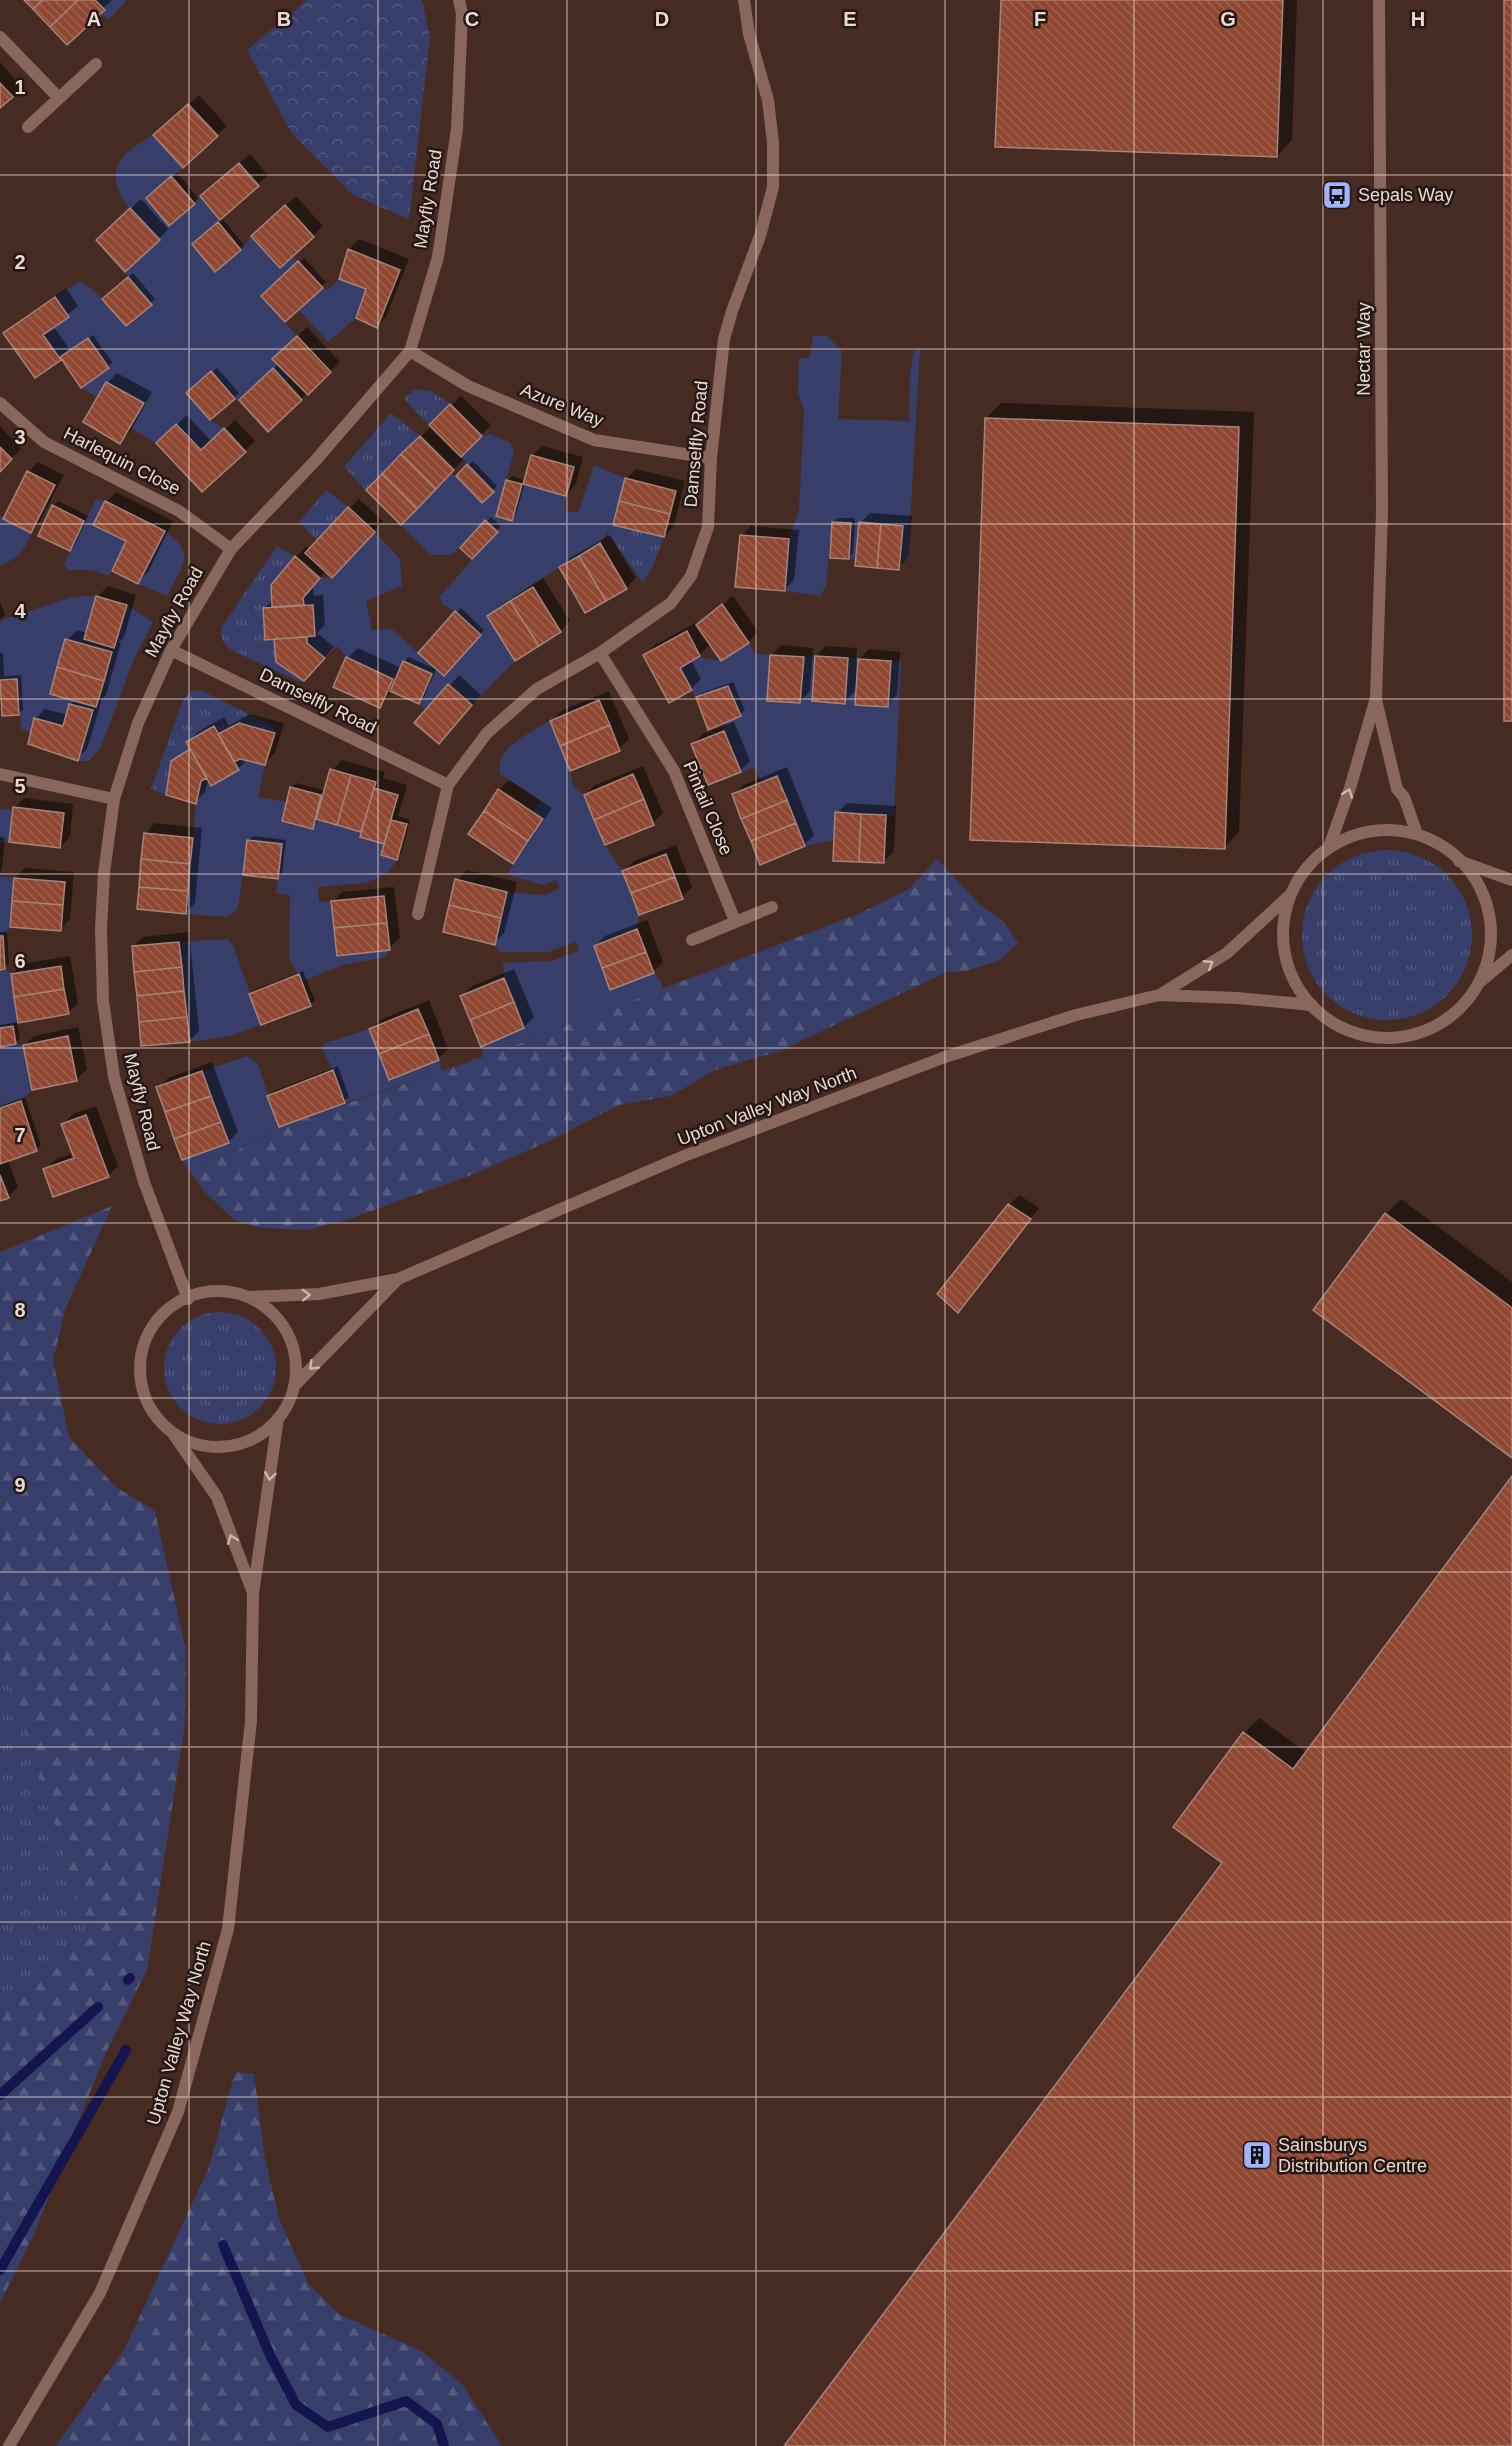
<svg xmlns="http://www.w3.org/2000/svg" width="1512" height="2446" viewBox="0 0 1512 2446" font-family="Arial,sans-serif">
  <defs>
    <pattern id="grass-tufts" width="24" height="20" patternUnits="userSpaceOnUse" patternTransform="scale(1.5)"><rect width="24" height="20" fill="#373e69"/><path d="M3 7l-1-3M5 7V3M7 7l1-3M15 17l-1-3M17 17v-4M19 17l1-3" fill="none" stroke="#54597e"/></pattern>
    <pattern id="forest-firs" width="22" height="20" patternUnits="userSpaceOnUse" patternTransform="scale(1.5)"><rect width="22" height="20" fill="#373e69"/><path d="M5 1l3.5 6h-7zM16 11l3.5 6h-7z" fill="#54597e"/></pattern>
    <pattern id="park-crowns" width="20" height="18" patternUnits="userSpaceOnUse" patternTransform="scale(1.5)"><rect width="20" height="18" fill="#373e69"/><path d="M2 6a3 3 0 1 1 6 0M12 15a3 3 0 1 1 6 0" fill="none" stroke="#54597e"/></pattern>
    <pattern id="building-back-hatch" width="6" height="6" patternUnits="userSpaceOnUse" patternTransform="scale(1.5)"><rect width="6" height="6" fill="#8f4732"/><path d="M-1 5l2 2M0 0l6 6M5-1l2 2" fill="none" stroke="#9f614f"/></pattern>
  </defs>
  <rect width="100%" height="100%" fill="#462b23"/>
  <path fill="url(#grass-tufts)" d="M415 389 433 392 450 404 429 425 404 399Z
    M391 413 420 436 366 490 344 467Z
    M326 490 348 507 317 540 299 522Z
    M613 525 664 537 651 570 643 583 607 533Z
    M277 546 295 556 271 585 272 607 263 608 265 639H274L276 662 304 681 300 682 231 650C222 642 219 637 223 625Z
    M200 690 273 726 275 733 239 723 190 749 166 795 151 789 183 700 190 692Z
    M1302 935a85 85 0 1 1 170 0a85 85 0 1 1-170 0Z
    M164 1368a56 56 0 1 1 112 0a56 56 0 1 1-112 0Z
    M0 1650 90 1937 0 2016Z"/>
  <path fill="url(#forest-firs)" d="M937 859 979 904 1004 922 1018 943 999 961 966 971 947 972 780 1051 715 1070 671 1096 619 1105 547 1142 474 1174 352 1218 308 1230 260 1228 234 1220 205 1192 187 1167 234 1152 279 1127 494 1053 858 914 909 889Z
    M112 1206 66 1307 53 1360 69 1437 116 1487 155 1511 186 1650 185 1724 147 1970 104 2057 35 2232 0 2303V2016L90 1937 0 1650V1252Z
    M235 2072 254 2074 265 2159 280 2221 308 2283 339 2314 421 2351 462 2384 502 2446H56L124 2350 209 2167Z"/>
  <path fill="url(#park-crowns)" d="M307 0H422L430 38 409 219 353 195 292 134 247 50Z"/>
  <path fill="#373e69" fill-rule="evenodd" d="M95 0H127L108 20 101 13 104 9Z
    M153 135 183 168 146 199 169 226 195 204 200 196 220 220 192 244 215 272 241 250 251 236 280 268 293 257 298 261 261 296 297 336 273 359 291 378 286 383 272 369 239 400 235 399 211 371 186 393 210 420 224 428 201 450 176 424 156 443 130 427 143 403 106 382 97 397 81 388 109 368 88 338 60 357 61 360 43 335 69 317 55 297 80 281C99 291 112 310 126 326L151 305 125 272 159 240C143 222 106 194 118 166 123 152 142 142 153 135Z
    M339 279 366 289 356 318 328 342 299 310 323 288 328 290Z
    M813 336H827L842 351 838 419 909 421 910 374 914 350 920 349 908 560 900 561 859 522 855 560 849 559 851 523 832 522 826 586 820 596 785 591 789 539 799 510 804 411 798 392 799 358H810Z
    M490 434 510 443 514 452 496 516 512 520 522 484 566 496 565 511 578 513 594 465 625 478 613 525 600 543 559 567 487 616 515 661 472 705 448 684 426 710 419 704 432 674 403 661 393 679 346 657 337 646 325 658 307 643V637L315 636 313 605H304L303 598 320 578H332L375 532 400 559 402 586 366 601 372 630 392 629 444 676 481 635 455 611 442 604 440 596 497 532 485 521 452 555H431L401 525 452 473 481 503 494 492 461 457 482 436Z
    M96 499 105 501 126 541 109 576 91 570H68L64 564Z
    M0 516 31 533C26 549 16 561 0 565Z
    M165 531 179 543 185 555 180 572 167 596 138 584Z
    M96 596 84 639 114 648 127 605 153 622 134 659 101 747 89 761H78L93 710 69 704 63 726 34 718 30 732 21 729 17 679 0 680V621L71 597ZM65 639 112 653 96 707 50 693Z
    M749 643 755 654 770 655 767 700 800 703 804 657 815 656 812 701 845 703 848 658 858 659 855 704 888 707 891 661 901 660 894 816 861 814 834 840 805 846 777 776 761 782 756 767 741 772 724 731 726 722 741 715 728 686 696 697 680 668 700 656C720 667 732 654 749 643Z
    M550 721 570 771 573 786 584 795 605 845 622 871 639 915 637 929 594 946 610 990 654 973 662 984 661 990 483 1057 481 1047 524 1028 504 978 503 963 551 961 579 951 576 942 548 952H500L495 945 507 892 545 895 560 888 556 880 543 885 507 875 543 819 532 812 540 800 500 774C500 770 499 764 501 760 504 745 537 728 550 721Z
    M240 759 265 765 258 797 286 802 282 821 313 828 316 819 361 832 360 837 384 844 381 855 397 860C380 890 347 882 318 887L319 902 331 901 337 955 390 950 385 957 342 965 301 982 289 957 290 895 276 893 282 844 247 840 238 909 227 917 186 914 196 804 201 781Z
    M0 809 13 810 9 842H0Z
    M0 876 14 878 10 927 3 936H0Z
    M227 939 233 945 261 1025 230 1036 190 1042 179 942Z
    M5 969 11 974 18 1023 0 1028V970Z
    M369 1029 389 1080 439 1060 442 1071 345 1103 333 1070 322 1049 325 1043Z
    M16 1044 23 1045 32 1090 21 1101 0 1108V1047Z
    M248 1056 258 1064 279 1127 233 1152 187 1167 182 1160 228 1143 202 1071Z"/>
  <path fill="#0007" d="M26 0H112L103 8Z
    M1002 0H1297L1292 140 1277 156Z
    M0 62 21 86 0 106Z
    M199 95 227 126 217 135 165 126Z
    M250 154 268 175 221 217 244 245 240 249 198 240 222 220 202 196Z
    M177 173 198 198 194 203 152 194Z
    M296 196 323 226 281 266 263 226Z
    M141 199 168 229 159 239 108 230Z
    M359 239 409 259 386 317 376 327 368 289 341 278 349 249Z
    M304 258 326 282 285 320 263 296Z
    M133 273 155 299 151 303 109 294Z
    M66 288 78 306 53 326 70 350 93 335 112 362 108 367 62 357 60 359 5 333 15 323Z
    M307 327 340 362 301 399 250 390 279 364 274 359Z
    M217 368 239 393 210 418 193 388Z
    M117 373 152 392 130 432 120 442 85 422 107 383Z
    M461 396 491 425 460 456 463 460 401 523 368 490Z
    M1001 403 1254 412 1239 832 1224 848 986 418Z
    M187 415 212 442 235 420 255 441 202 490 158 443Z
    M0 426 21 449 0 469Z
    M542 446 583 457 576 484 566 494 525 483 516 514 512 519 497 515 508 480 512 476 526 480 532 456Z
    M473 461 497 486 482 501 458 476Z
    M38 462 64 475 40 521 30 531 28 472Z
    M636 469 685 481 674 526 664 536 626 479Z
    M116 492 173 521 148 572 138 582 128 540 106 502Z
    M359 499 383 521 342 566 326 570 313 587 314 596 323 595 325 625 317 633 334 647 314 669 275 637 265 608 273 600 272 585 296 557 306 547 310 550Z
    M58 501 88 516 75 545 70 550 53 506Z
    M870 513 912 516 908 558 898 568 860 523Z
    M491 517 501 526 472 557 462 548Z
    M838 518H855L853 553 849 557 833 522Z
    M751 526 799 530 794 580 784 590 741 536Z
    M610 535 636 578 626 588 560 568 570 558Z
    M543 578 570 621 560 631 489 616 499 606Z
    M108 586 136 595 124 637 119 642 121 643 106 695 102 699 87 749 77 759 35 719 45 709 68 715 70 705 76 699 67 640 77 630 87 633 98 596Z
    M733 596 758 632 748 642 711 644 699 655 691 660 701 679 691 689 645 655 655 645 697 622 698 624Z
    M0 602 5 615 0 620Z
    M461 608 484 630 448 670 456 613Z
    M781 645 813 648 810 691 800 702 771 656Z
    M826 646 857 648 856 662 869 649 900 652 897 695 887 705 857 689 844 702 816 656Z
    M358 648 401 668 408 657 436 669 424 698 419 702 392 691 379 706 348 658Z
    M0 653H3L4 676 21 675 23 709 18 714 3 705 0 708Z
    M459 675 481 695 449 732 417 723Z
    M733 682 745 710 740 714 697 697 702 693Z
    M609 691 629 739 619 749 571 769 551 721 561 711Z
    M250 714 284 723 275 753 265 763 248 759 238 769 209 778 205 792 195 802 173 762 191 747 188 742 198 732 224 717 229 726Z
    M734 722 750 761 740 771 693 744 703 734Z
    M342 760 385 772 383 778 407 785 398 816 410 820 401 854 396 858 387 839 384 842 363 831 319 818 313 827 291 788 296 783 326 791 332 770Z
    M643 766 663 813 653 823 585 795 595 785Z
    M787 767 814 835 804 845 733 795 743 785Z
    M509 780 552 808 522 852 513 862 470 834 499 790Z
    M24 798 73 804 70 837 60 847 14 808Z
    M847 803 896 806 894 851 884 861 837 813Z
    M155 823 202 828 195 903 185 913 145 834Z
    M253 836 286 840 282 873 278 878 248 841Z
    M0 837 5 838 2 869 0 872Z
    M676 845 692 887 682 897 624 871 634 861Z
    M25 868 74 872 70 919 60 929 15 878Z
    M467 870 517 882 504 933 494 943 457 880Z
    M394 887 400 938 389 948 332 902 342 892Z
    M647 920 663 962 653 972 595 946 605 936Z
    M0 932H7L9 963 4 968H0Z
    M189 932 199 1031 189 1041 133 947 143 937Z
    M70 956 78 1003 68 1013 12 974 22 964Z
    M514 969 534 1017 524 1027 482 1045 462 996 472 986Z
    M303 971 315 1000 310 1004 251 994 256 989Z
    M429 1000 448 1049 438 1059 370 1030 380 1020Z
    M17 1022 20 1038 15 1043 0 1046V1025Z
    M78 1027 87 1069 77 1079 24 1046 34 1036Z
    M212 1062 238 1132 228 1142 158 1088 168 1078Z
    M338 1066 349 1097 344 1101 269 1096 274 1091Z
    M25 1097 41 1145 36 1150 8 1160 18 1187 8 1197 0 1200V1106Z
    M96 1106 118 1166 108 1176 45 1170 55 1160 73 1153 63 1124 73 1114Z
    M1019 1195 1039 1208 958 1311 1009 1205Z
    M1401 1199 1512 1282V1456L1316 1309 1386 1214Z
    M1512 1479V2446H786L1224 1863 1244 1733 1259 1718 1307 1753Z"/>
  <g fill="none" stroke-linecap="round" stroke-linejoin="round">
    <path stroke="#14154e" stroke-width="10" d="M128 1980 130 1978
      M0 2095 98 2007
      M223 2245 270 2355 296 2405 328 2427 406 2401 437 2424 444 2446
      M0 2270 126 2050"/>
  </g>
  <path fill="url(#building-back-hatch)" stroke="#a5847a" stroke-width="1.5" d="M24 0H43L33 9Z
    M43 0H78L50 27 33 9Z
    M78 0H95L105 10 67 45 50 27Z
    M1001 0H1283L1277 157 995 147Z
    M1504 0H1512V721H1504Z
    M0 83 13 97 0 108Z
    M188 104 218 136 183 168 153 135Z
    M239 163 259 186 220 220 200 196Z
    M171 176 195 204 169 226 146 198Z
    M285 205 314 237 280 268 251 236Z
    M130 208 160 240 125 272 96 240Z
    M218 222 241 250 215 272 192 244Z
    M348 249 400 270 377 328 356 318 366 289 339 279Z
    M298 261 323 288 285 322 261 296Z
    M128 277 152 305 126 326 102 299Z
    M55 297 69 317 43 335 61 360 35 378 3 333Z
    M297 336 331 372 308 395 272 359Z
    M88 338 109 368 81 388 60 357Z
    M273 368 302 400 268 432 239 400Z
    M211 371 235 399 210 420 186 393Z
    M106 382 144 403 120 444 83 422Z
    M450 404 482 436 461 457 429 425Z
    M985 418 1239 427 1225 849 970 840Z
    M176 424 201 450 224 428 246 452 202 492 156 443Z
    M420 436 454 470 436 489 401 454Z
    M0 447 12 459 0 472Z
    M401 454 436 489 417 509 382 474Z
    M531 455 574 467 566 496 523 484Z
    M467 464 494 492 482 503 456 476Z
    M27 471 55 485 31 533 3 519Z
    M382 474 417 509 401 525 366 490Z
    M625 478 676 491 670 514 619 501Z
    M506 480 522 484 512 521 496 516Z
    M105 501 165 531 138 584 112 571 126 541 93 525Z
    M619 501 670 514 664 537 613 525Z
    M52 505 84 521 70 551 38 536Z
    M348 507 375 532 332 578 305 553Z
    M485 520 498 532 472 559 460 548Z
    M832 522 851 523 849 559 830 558Z
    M859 522 881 524 877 568 855 566Z
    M881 524 903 526 899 570 877 568Z
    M740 535 789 539 785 591 735 587Z
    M600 543 627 589 606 601 579 556Z
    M295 556 320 578 303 598 304 605 272 607 271 585Z
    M579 556 606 601 585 613 559 567Z
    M533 587 561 632 539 646 510 601Z
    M96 596 127 605 114 648 84 639Z
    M510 601 539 646 515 661 487 616Z
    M722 604 749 643 721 661 696 625Z
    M313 605 315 636 265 640 263 608Z
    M455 611 481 635 444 676 418 653Z
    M687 631 700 656 680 668 692 690 669 703 643 655Z
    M307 637V643L325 658 304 681 276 662 274 639Z
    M65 639 112 652 104 681 57 667Z
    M770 655 804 657 800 703 767 701Z
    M815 656 848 658 845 704 812 701Z
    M346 657 393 679 380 708 333 687Z
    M858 659 891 661 888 707 855 705Z
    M403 661 432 674 419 704 390 691Z
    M57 667 104 681 96 707 50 694Z
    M17 679 19 715 2 716 0 680Z
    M448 684 472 705 439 744 414 723Z
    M728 686 741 716 708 730 696 697Z
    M599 700 610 725 560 746 550 721Z
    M69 704 93 710 78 761 28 744 34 718 63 726Z
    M239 723 275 733 265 765 240 759 234 762 218 734Z
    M610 725 620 751 570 771 560 746Z
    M214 726 239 770 211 786 186 742Z
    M724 731 741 772 708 785 691 744Z
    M190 749 207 778 201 781 196 804 166 795 171 761Z
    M330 769 351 775 337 825 316 819Z
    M633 774 644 799 594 820 584 795Z
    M351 775 376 782 361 832 337 825Z
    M777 776 787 800 741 819 732 794Z
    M290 787 321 795 313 829 282 821Z
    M374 788 398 795 384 844 360 837Z
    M498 789 543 819 528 841 484 811Z
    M644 799 654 825 605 845 594 820Z
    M787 800 796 823 751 841 741 819Z
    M13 807 64 813 60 848 9 842Z
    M484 811 528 841 513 864 468 834Z
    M835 812 861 814 859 862 833 861Z
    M861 814 886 815 884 863 859 862Z
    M391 820 407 824 397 860 381 855Z
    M796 823 805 846 760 865 751 841Z
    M144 833 193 838 190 864 141 859Z
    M247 840 282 844 278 879 243 875Z
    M666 854 675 877 631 893 622 871Z
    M141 859 190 864 188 891 139 887Z
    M675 877 683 899 639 915 631 893Z
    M14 878 65 882 63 905 12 901Z
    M455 879 507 892 501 918 449 905Z
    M139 887 188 891 186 914 137 909Z
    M384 896 387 923 334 928 331 901Z
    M12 901 63 905 61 931 10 927Z
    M449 905 501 918 495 945 443 932Z
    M387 923 390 950 337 956 334 928Z
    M637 929 646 952 602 968 594 946Z
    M0 936H3L5 969 0 970Z
    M179 942 182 967 134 972 132 946Z
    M646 952 654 973 610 990 602 968Z
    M61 966 64 989 14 997 11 974Z
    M182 967 184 991 137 996 134 972Z
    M299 974 311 1006 261 1025 249 994Z
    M504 978 514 1002 470 1020 460 996Z
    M64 989 69 1014 18 1023 14 997Z
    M184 991 187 1017 139 1022 137 996Z
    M514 1002 524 1028 481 1047 470 1020Z
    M418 1009 429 1034 379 1054 369 1029Z
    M187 1017 190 1042 141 1046 139 1022Z
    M13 1026 16 1044 0 1047V1028Z
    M429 1034 439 1060 389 1080 379 1054Z
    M68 1036 77 1081 32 1090 23 1045Z
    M333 1070 345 1103 279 1127 267 1096Z
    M202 1071 211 1096 165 1112 156 1087Z
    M211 1096 221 1122 174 1139 165 1112Z
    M21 1101 37 1151 0 1164V1108Z
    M86 1115 109 1177 53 1197 43 1169 74 1158 61 1124Z
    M221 1122 229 1143 182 1160 174 1139Z
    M0 1175 9 1198 0 1201Z
    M1008 1204 1031 1219 958 1313 937 1294Z
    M1385 1213 1512 1308V1458L1313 1310Z
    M1512 1476V2446H784L1222 1863 1173 1827 1243 1732 1293 1769Z"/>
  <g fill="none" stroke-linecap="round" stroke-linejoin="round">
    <path stroke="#89675d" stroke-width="12" d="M0 37 59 98
      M28 127 96 64
      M410 351 468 386 594 440 711 458
      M0 403 44 442 179 511 231 549
      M171 650 448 785
      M600 653 674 771 735 921
      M0 774 114 799
      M1459 861 1512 880
      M418 914 448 785 487 733 537 689 600 653 671 603 691 576 708 527 711 458 724 339 732 311 760 236 773 187V143L768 100 749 34 744 0
      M692 940 772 907
      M1481 981 1512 955
      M188 1299 144 1182 114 1077 103 1001 101 929 104 873 114 799 138 723 171 650 231 549 315 461 410 351 438 257 457 129 462 14 459 0"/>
    <path stroke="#89675d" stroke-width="12" d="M1376 700 1397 789 1404 797 1417 834
      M1283 934a104 104 0 1 1 208 0a104 104 0 1 1-208 0Z
      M1329 847 1350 788 1376 698 1382 512 1379 0
      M1161 994 1227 953 1290 895
      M140 1369a78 78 0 1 1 156 0a78 78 0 1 1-156 0Z
      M248 1297 319 1294 398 1279 684 1156 945 1057 1076 1015 1159 995 1237 998 1312 1005
      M295 1385 398 1279
      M174 1435 217 1497 253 1593
      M9 2446 100 2293 178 2112 228 1929 251 1721 253 1594 278 1418"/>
  </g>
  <defs><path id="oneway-chevron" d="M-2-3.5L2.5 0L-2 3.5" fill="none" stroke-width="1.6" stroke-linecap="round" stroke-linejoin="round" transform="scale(1.5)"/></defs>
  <g stroke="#ceb7b0">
    <use href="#oneway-chevron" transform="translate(1348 793) rotate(-70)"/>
    <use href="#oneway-chevron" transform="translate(1209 964) rotate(-32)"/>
    <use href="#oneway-chevron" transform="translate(306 1295) rotate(-2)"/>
    <use href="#oneway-chevron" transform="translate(313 1366) rotate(134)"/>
    <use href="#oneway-chevron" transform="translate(270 1476) rotate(98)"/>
    <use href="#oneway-chevron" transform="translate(232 1539) rotate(-111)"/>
  </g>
  <path fill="none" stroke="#ebd9d4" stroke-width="1.5" stroke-opacity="0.55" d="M189 0V2446M378 0V2446M567 0V2446M756 0V2446M945 0V2446M1134 0V2446M1323 0V2446M0 175H1512M0 349H1512M0 524H1512M0 699H1512M0 874H1512M0 1048H1512M0 1223H1512M0 1398H1512M0 1572H1512M0 1747H1512M0 1922H1512M0 2097H1512M0 2271H1512"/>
  <defs>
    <g id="bus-square" transform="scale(1.5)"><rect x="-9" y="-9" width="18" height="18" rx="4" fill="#a3b2fd" stroke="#241714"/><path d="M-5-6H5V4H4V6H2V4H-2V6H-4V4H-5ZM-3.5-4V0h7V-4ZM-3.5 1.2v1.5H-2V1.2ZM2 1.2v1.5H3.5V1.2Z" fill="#111"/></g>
    <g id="building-square" transform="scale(1.5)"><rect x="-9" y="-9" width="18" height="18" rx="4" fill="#a3b2fd" stroke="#241714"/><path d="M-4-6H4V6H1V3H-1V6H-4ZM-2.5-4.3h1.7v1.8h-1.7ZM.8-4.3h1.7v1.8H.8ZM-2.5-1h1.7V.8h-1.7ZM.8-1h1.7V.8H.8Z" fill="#111"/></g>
  </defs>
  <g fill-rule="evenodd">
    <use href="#bus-square" x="1337" y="195"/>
    <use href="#building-square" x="1257" y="2155"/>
  </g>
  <g text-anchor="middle" stroke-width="5" stroke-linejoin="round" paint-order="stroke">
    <g font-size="18" fill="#ebd9d4" stroke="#241714" text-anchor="start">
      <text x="1358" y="201">Sepals Way</text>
      <text x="1278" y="2151">Sainsburys<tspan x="1278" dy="21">Distribution Centre</tspan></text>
    </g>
    <g font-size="18" fill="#ebd9d4" stroke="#241714">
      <text transform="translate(428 199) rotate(-81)" y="6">Mayfly Road</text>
      <text transform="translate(1364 349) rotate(-90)" y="6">Nectar Way</text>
      <text transform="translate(562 405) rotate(22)" y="6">Azure Way</text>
      <text transform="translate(696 444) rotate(-85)" y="6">Damselfly Road</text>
      <text transform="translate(122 461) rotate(27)" y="6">Harlequin Close</text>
      <text transform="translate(174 612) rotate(-61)" y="6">Mayfly Road</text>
      <text transform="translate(318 701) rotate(26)" y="6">Damselfly Road</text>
      <text transform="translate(708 808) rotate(67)" y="6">Pintail Close</text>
      <text transform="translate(142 1102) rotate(76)" y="6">Mayfly Road</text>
      <text transform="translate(767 1106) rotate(-21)" y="6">Upton Valley Way North</text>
      <text transform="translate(179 2033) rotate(-74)" y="6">Upton Valley Way North</text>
    </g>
  </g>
  <g font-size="20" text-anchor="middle" font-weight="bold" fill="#ebd9d4" stroke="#241714" stroke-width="5" stroke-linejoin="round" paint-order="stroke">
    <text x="94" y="26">A</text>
    <text x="284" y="26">B</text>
    <text x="472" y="26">C</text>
    <text x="662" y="26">D</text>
    <text x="850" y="26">E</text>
    <text x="1040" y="26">F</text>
    <text x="1228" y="26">G</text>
    <text x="1418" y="26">H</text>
    <text x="20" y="94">1</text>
    <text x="20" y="269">2</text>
    <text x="20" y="444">3</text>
    <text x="20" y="618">4</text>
    <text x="20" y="793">5</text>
    <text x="20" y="968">6</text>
    <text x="20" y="1142">7</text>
    <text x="20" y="1317">8</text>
    <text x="20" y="1492">9</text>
  </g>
</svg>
